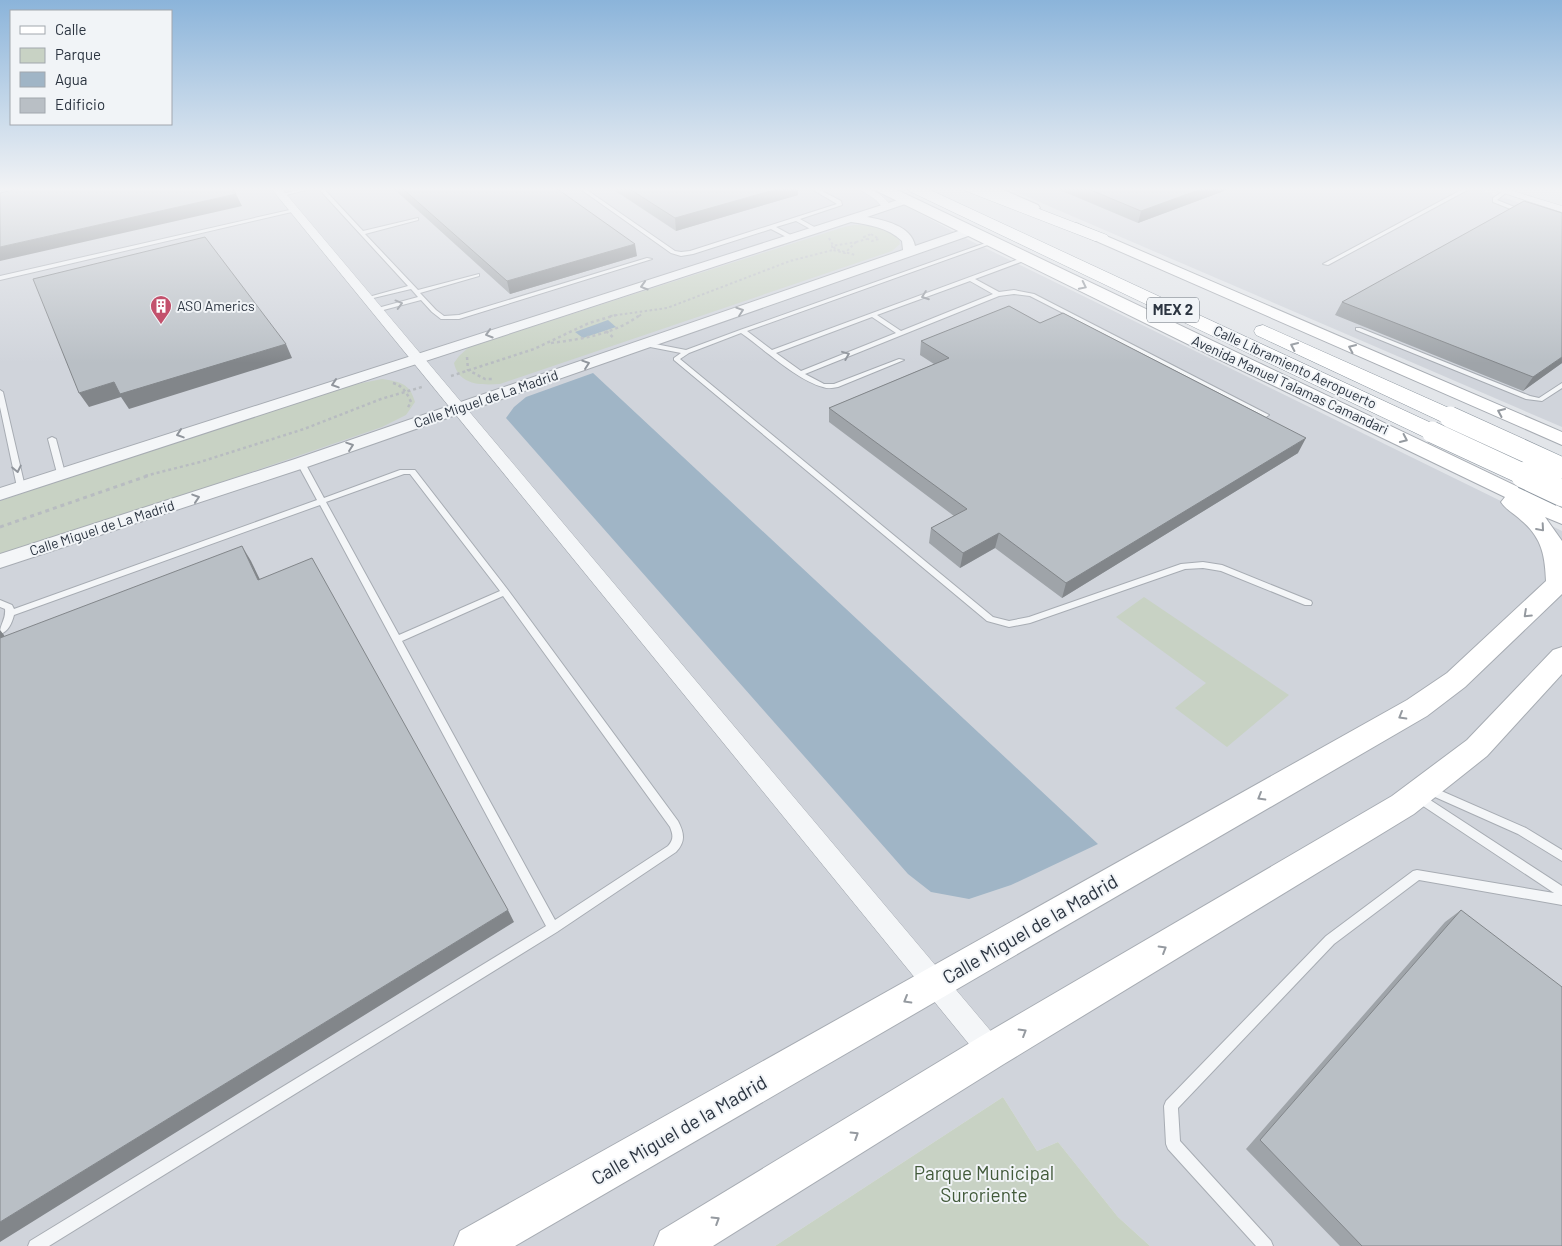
<svg xmlns="http://www.w3.org/2000/svg" width="1562" height="1246" viewBox="0 0 1562 1246" font-family="Barlow,sans-serif">
  <rect width="100%" height="100%" fill="#e2e5e9"/>
  <path fill="#d0d4db" d="M0 188H872L971 241 1562 531V1246H1150L1118 1217 1058 1142 1037 1151 1003 1097 775 1246H0Z
    M1007 188H1473L1562 216V427Z"/>
  <path fill="#c8d2c4" d="M854 225C872 225 886 227 899 238L900 244 892 251 500 384C482 385 459 386 454 363L459 356 469 347 844 227Z
    M382 379C400 382 410 383 415 402L406 415 382 427 167 501 0 554V501L147 450 352 385Z
    M1144 597 1289 695 1227 747 1175 708 1206 683 1116 617Z
    M1003 1097 1037 1151 1058 1142 1118 1217 1150 1246H775Z"/>
  <path fill="#a0b5c6" d="M608 320 616 327 583 338 575 332Z
    M593 373 1098 844 1011 885 969 899 931 892 908 874 506 418 514 407 526 397Z"/>
  <g fill="none" stroke-linecap="round" stroke-linejoin="round">
    <g stroke="#a7acb3" stroke-width="2">
      <path id="service" d="M305 188H314L282 196 280 195Z
        M318 188H323L363 231 418 218V220L365 234 418 290 479 274V276L420 293 436 310 444 316 459 315 647 258 652 259 459 319H441L432 312 421 300 376 312 374 311V309L418 297 411 289 365 300V298L408 286Z
        M579 188H584L675 251 681 252 690 251 837 204 810 188H816L841 201 842 205 800 219 818 229V231H814L796 221 776 227 796 238V240H792L771 229 693 254 681 256 671 253Z
        M1465 188H1471L1328 265 1323 264Z
        M1503 191 1507 192 1497 200 1522 210V212H1518L1493 202V198Z
        M294 209 296 210V211L0 280V276Z
        M991 241 996 242 747 331 772 350 1027 256 1030 258 1029 259 975 279 999 292 1014 290 1034 294 1269 415 1266 417 1264 416 1030 296 1014 294 999 296 805 374 824 384H834L899 359 904 360 838 387C833 388 828 389 823 387 797 380 764 349 741 333L689 353 680 359 993 617 1009 621 1029 617 1181 564 1203 562 1222 565 1311 601 1312 603 1311 605H1305L1221 571 1203 568 1185 569 1030 623 1009 627 987 621 674 360V358L681 353 645 346 642 344 645 342 686 350 740 330ZM970 281 993 294 901 331 877 315ZM872 317 896 333 801 371 776 353Z
        M1356 328H1360L1530 396 1539 398 1562 383V388L1542 401 1526 399 1356 330Z
        M0 390 3 392 25 487 21 489 17 487 0 407Z
        M52 437 56 439 65 473 64 475H58L57 473 48 439Z
        M298 461H304L324 498 400 470H415L508 590 678 821C684 833 686 841 676 852L557 932 49 1246H28L30 1241 546 926 320 505 14 615C12 623 8 632 0 634 0 623 6 620 5 609L0 607V600L12 605 14 609 317 500 297 463ZM404 474H410L500 591 399 635 326 502ZM503 596 670 827C673 835 674 839 668 846L555 920 402 641Z
        M1430 786 1526 828 1562 850V861L1518 834 1426 793 1425 790 1426 787Z
        M1418 792 1562 886V905L1419 880 1334 944 1178 1108 1180 1141 1271 1241 1273 1246H1256L1168 1149 1166 1144 1164 1106 1166 1101 1326 936 1413 871 1417 870 1554 893 1414 800 1413 797 1414 794Z"/>
    </g>
    <g stroke="#a7acb3" stroke-width="1">
      <path id="minor" d="M271 188H281L1000 1042 1004 1051 1000 1060 991 1064 982 1060Z
        M858 188C874 188 883 195 892 207L890 209H884L876 200Z
        M1488 188H1503L1562 206V212Z"/>
    </g>
    <g stroke="#a7acb3" stroke-width="2">
      <path id="tertiary" d="M907 197 913 200 911 202 867 217C884 220 912 226 915 246L970 227 976 231 974 234 307 467 0 568V554L295 459 903 250 902 241C887 227 870 225 851 222L0 500V488Z"/>
    </g>
    <g stroke="#a7acb3" stroke-width="2">
      <path id="secondary" d="M875 188H893L1562 508V524L1545 517 1562 541V594L1465 687 1427 716 515 1246H454L460 1231 1407 700 1447 673 1546 581C1545 556 1542 538 1522 521 1515 514 1506 510 1501 502L1505 497 1208 354 877 191Z
        M981 188H999L1038 205 1040 208 1033 212 1028 211 983 191Z
        M1076 223 1562 432V445L1071 230 1069 227 1071 224Z
        M1562 647V674L1487 756 1414 814 1004 1064 713 1246H654L660 1231 978 1038 1392 796 1467 740 1553 650Z"/>
    </g>
    <g stroke="#8a949e" stroke-width="1">
      <path id="trunk" d="M907 188H926L1440 427 1443 432 1440 437 1432 439 1424 437 909 191Z
        M964 188H985L1107 235 1109 238 1107 241H1095L966 191Z
        M1263 325 1458 412 1461 417 1458 422 1450 423 1442 422 1256 335 1254 331 1256 327Z"/>
    </g>
    <path stroke="#b8bcc1" stroke-width="2" stroke-dasharray="2.5 2.5" stroke-linecap="butt" d="M871 234 879 239 872 241 864 237Z
      M829 238 835 249 855 255
      M856 242 845 253 833 250 832 246Z
      M856 242 867 239
      M610 316 667 308 790 261 833 250
      M639 316 642 314"/>
    <path stroke="#b8bcc1" stroke-width="2.5" stroke-dasharray="3 3" stroke-linecap="butt" d="M606 331 615 339
      M551 343C583 339 614 334 640 315
      M467 357 468 370 485 379H494
      M451 376 534 349 589 323 616 315
      M393 383C403 386 407 393 411 402L407 409
      M145 476 200 462 304 429 381 399 422 387"/>
    <path stroke="#b8bcc1" stroke-width="3" stroke-dasharray="4 4" stroke-linecap="butt" d="M0 527 150 475"/>
    <use href="#service" fill="#f4f6f8" fill-rule="evenodd"/>
    <use href="#minor" fill="#f4f6f8" fill-rule="evenodd"/>
    <use href="#tertiary" fill="#f4f6f8" fill-rule="evenodd"/>
    <use href="#secondary" fill="#fff" fill-rule="evenodd"/>
    <use href="#trunk" fill="#fff" fill-rule="evenodd"/>
    <g stroke="#8a949e" stroke-width="22" stroke-linecap="butt">
      <path id="trunk-bridge-far1" d="M1450 417 1562 468
        M1432 432 1527 476"/>
    </g>
    <g stroke="#8a949e" stroke-width="28" stroke-linecap="butt">
      <path id="trunk-bridge" d="M1524 475 1562 493"/>
    </g>
    <use href="#trunk-bridge-far1" stroke="#fff" stroke-width="21"/>
    <use href="#trunk-bridge" stroke="#fff" stroke-width="26"/>
  </g>
  <path fill="#9fa4a9" d="M393 188H556L637 256 510 294Z
    M611 188H798V195L676 231Z
    M1055 188H1232L1138 223Z
    M1342 302 1562 363 1523 391 1335 315Z
    M1040 323 1298 453 1062 598 995 548 960 568 929 543 931 528 954 516 829 422V408L934 364 920 355 921 341Z
    M1461 910 1562 1246H1340L1246 1149 1445 922Z"/>
  <path fill="#82868a" d="M781 188H798V195L676 231 675 218Z
    M1204 188H1232L1138 223 1141 211Z
    M236 194 242 206 0 261V247Z
    M635 244 637 256 510 294 507 281Z
    M286 344 292 358 129 409 121 397 89 407 79 393 114 382Z
    M1562 357V363L1523 391 1533 377Z
    M1306 438 1298 453 1062 598 1066 583Z
    M999 533 995 548 960 568 963 553Z
    M242 546 251 561 267 594 258 580Z
    M0 630 4 635 8 655 0 647Z
    M508 910 514 922 0 1242V1222Z"/>
  <path fill="#b9bfc5" stroke="#82868a" d="M22 188H232L236 194 0 247V193Z
    M402 188H556L635 244 507 281Z
    M628 188H781L675 218Z
    M1086 188H1204L1141 211Z
    M1524 201 1562 213V357L1533 377 1342 302Z
    M205 237 286 344 120 394 114 382 79 393 33 279Z
    M1009 306 1040 323 1063 313 1306 438 1066 583 999 533 963 553 931 528 967 509 829 408 949 358 921 341Z
    M242 546 258 580 312 558 508 910 0 1222V638Z
    M1461 910 1562 987V1246H1362L1260 1140Z"/>
  <defs><path id="oneway-chevron" d="M-2-3.5L2.5 0L-2 3.5" fill="none" stroke-width="1.6" stroke-linecap="round" stroke-linejoin="round" transform="scale(1.25)"/></defs>
  <g stroke="#90959c">
    <use href="#oneway-chevron" transform="translate(644 286) rotate(163)"/>
    <use href="#oneway-chevron" transform="translate(925 296) rotate(160)"/>
    <use href="#oneway-chevron" transform="translate(399 304) rotate(-15)"/>
    <use href="#oneway-chevron" transform="translate(740 311) rotate(-19)"/>
    <use href="#oneway-chevron" transform="translate(489 334) rotate(163)"/>
    <use href="#oneway-chevron" transform="translate(846 355) rotate(-22)"/>
    <use href="#oneway-chevron" transform="translate(586 364) rotate(-19)"/>
    <use href="#oneway-chevron" transform="translate(335 384) rotate(162)"/>
    <use href="#oneway-chevron" transform="translate(180 434) rotate(162)"/>
    <use href="#oneway-chevron" transform="translate(350 446) rotate(-19)"/>
    <use href="#oneway-chevron" transform="translate(17 469) rotate(78)"/>
    <use href="#oneway-chevron" transform="translate(196 498) rotate(-18)"/>
  </g>
  <g stroke="#959aa0">
    <use href="#oneway-chevron" transform="translate(1083 286) rotate(26)"/>
    <use href="#oneway-chevron" transform="translate(1294 346) rotate(-155)"/>
    <use href="#oneway-chevron" transform="translate(1352 348) rotate(-156)"/>
    <use href="#oneway-chevron" transform="translate(1501 412) rotate(-156)"/>
    <use href="#oneway-chevron" transform="translate(1404 439) rotate(25)"/>
    <use href="#oneway-chevron" transform="translate(1541 528) rotate(49)"/>
    <use href="#oneway-chevron" transform="translate(1527 614) rotate(137)"/>
    <use href="#oneway-chevron" transform="translate(1402 716) rotate(150)"/>
    <use href="#oneway-chevron" transform="translate(1261 797) rotate(150)"/>
    <use href="#oneway-chevron" transform="translate(1163 949) rotate(-31)"/>
    <use href="#oneway-chevron" transform="translate(907 1000) rotate(150)"/>
    <use href="#oneway-chevron" transform="translate(1023 1032) rotate(-31)"/>
    <use href="#oneway-chevron" transform="translate(855 1135) rotate(-32)"/>
    <use href="#oneway-chevron" transform="translate(716 1220) rotate(-32)"/>
  </g>
  <linearGradient id="sky" x2="0" y2="1"><stop stop-color="#8bb4da"/><stop offset="0.52" stop-color="#f2f3f5"/><stop offset="1" stop-color="#f2f3f5" stop-opacity="0"/></linearGradient>
  <rect width="1562" height="363" fill="url(#sky)"/>
  <defs>
    <g id="building-pin" transform="scale(1.125)"><path d="M0 17L-7.5 6A9.5 9.5 0 1 1 7.5 6Z" fill="#c3516c" stroke="#f1f4f7"/><path d="M-4-6H4V6H1V3H-1V6H-4ZM-2.5-4.3h1.7v1.8h-1.7ZM.8-4.3h1.7v1.8H.8ZM-2.5-1h1.7V.8h-1.7ZM.8-1h1.7V.8H.8Z" fill="#fff"/></g>
  </defs>
  <g fill-rule="evenodd">
    <use href="#building-pin" x="161" y="306"/>
  </g>
  <g text-anchor="middle" stroke-width="4" stroke-linejoin="round" paint-order="stroke">
    <g font-size="14" fill="#2b3440" stroke="#f1f4f7" text-anchor="start">
      <text x="177" y="311">ASO Americs</text>
    </g>
    <g font-size="14" fill="#2b3440" stroke="#f1f4f7">
      <text transform="translate(1295 367) rotate(25)" y="5">Calle Libramiento Aeropuerto</text>
      <text transform="translate(1290 385) rotate(25)" y="5">Avenida Manuel Talamas Camandari</text>
      <text transform="translate(486 399) rotate(-19)" y="5">Calle Miguel de La Madrid</text>
      <text transform="translate(102 528) rotate(-18)" y="5">Calle Miguel de La Madrid</text>
    </g>
    <rect fill="#f1f4f7" stroke="#666e77" stroke-width="1" x="1147" y="297.5" width="52" height="25" rx="4"/>
    <g font-size="15" font-weight="bold" fill="#2b3440">
      <text x="1173" y="315">MEX 2</text>
    </g>
    <g font-size="19" fill="#2b3440" stroke="#f1f4f7">
      <text transform="translate(1030 929) rotate(-30)" y="7">Calle Miguel de la Madrid</text>
      <text transform="translate(679 1130) rotate(-30)" y="7">Calle Miguel de la Madrid</text>
    </g>
    <g font-size="19" fill="#425a3a" stroke="#f1f4f7">
      <text x="984" y="1180">Parque Municipal<tspan x="984" dy="22">Suroriente</tspan></text>
    </g>
  </g>
  <rect x="10" y="10" width="162" height="115" fill="#f1f4f7" stroke="#a2a7ae"/>
  <rect x="20" y="26" width="25" height="8" fill="#ffffff" stroke="#a2a7ae"/>
  <text x="55" y="35" font-size="15" fill="#2b3440">Calle</text>
  <rect x="20" y="48" width="25" height="15" fill="#c8d2c4" stroke="#a2a7ae"/>
  <text x="55" y="60" font-size="15" fill="#2b3440">Parque</text>
  <rect x="20" y="72" width="25" height="15" fill="#a0b5c6" stroke="#a2a7ae"/>
  <text x="55" y="85" font-size="15" fill="#2b3440">Agua</text>
  <rect x="20" y="98" width="25" height="15" fill="#b9bfc5" stroke="#a2a7ae"/>
  <text x="55" y="110" font-size="15" fill="#2b3440">Edificio</text>
</svg>
